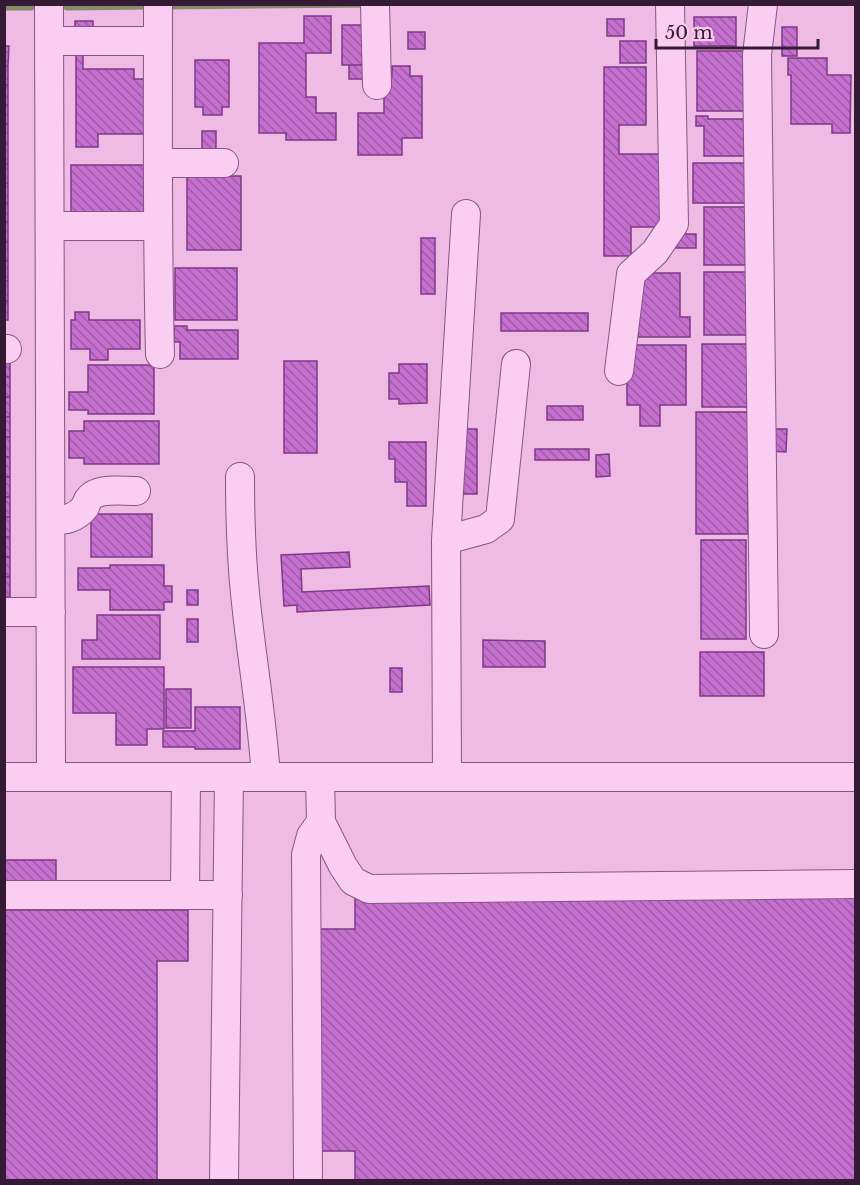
<svg xmlns="http://www.w3.org/2000/svg" width="860" height="1185" viewBox="0 0 860 1185" font-family="'Libre Baskerville',serif">
  <defs>
    <pattern id="building-back-hatch" width="6" height="6" patternUnits="userSpaceOnUse" patternTransform="scale(1.5)"><rect width="6" height="6" fill="#c56fcf"/><path d="M-1 5l2 2M0 0l6 6M5-1l2 2" fill="none" stroke="#a15aa9"/></pattern>
  </defs>
  <rect width="100%" height="100%" fill="#efbbe5"/>
  <g fill="none" stroke-linecap="round" stroke-linejoin="round">
    <path stroke="#848d67" stroke-width="7" d="M165 6 363 4
      M4 7H31
      M67 7 150 6"/>
  </g>
  <path fill="url(#building-back-hatch)" stroke="#7d3a86" stroke-width="1.5" d="M304 16H331V53H306V97H316V113H336V140H286V133H259V43H304Z
    M694 17H736V46H694Z
    M607 19H624V36H607Z
    M75 21H93V37H75Z
    M342 25H374V65H342Z
    M782 27H797V56H782Z
    M408 32H425V49H408Z
    M620 41H646V63H620Z
    M4 46H9L8 66H4Z
    M76 50H83V69H134V79H150V134H98V147H76Z
    M697 51H744V111H697Z
    M788 58H827V75H851L850 133H832V124H791V75H788Z
    M195 60H229V107H222V115H203V107H195Z
    M349 65H374V79H349Z
    M4 66H8V85H4Z
    M392 66H410V76H422V138H402V155H358V113H384V76H392Z
    M604 67H646V125H619V154H663V227H631V256H604Z
    M4 85H8V105H4Z
    M4 105H8V124H4Z
    M696 116H708V119H753V156H704V126H696Z
    M4 124H8V144H4Z
    M202 131H216V150H202Z
    M4 144H8V164H4Z
    M693 163H753V203H693Z
    M4 164H8V183H4Z
    M71 165H148V216H71Z
    M187 176H241V250H187Z
    M4 183H8V203H4Z
    M4 203H8V222H4Z
    M704 207H748V265H704Z
    M4 222H8V242H4Z
    M673 234H696V248H673Z
    M421 238H435V294H421Z
    M4 242H8V261H4Z
    M4 261H8V281H4Z
    M175 268H237V320H175Z
    M704 272H750V335H704Z
    M638 273H680V317H690V337H638Z
    M4 281H8V301H4Z
    M4 301H8V320H4Z
    M75 312H89V320H140V349H108V360H90V349H71V320H75Z
    M501 313H588V331H501Z
    M174 326H187V330H238V359H180V342H174Z
    M702 344H755V407H702Z
    M627 345H686V405H660V426H640V405H627Z
    M4 357H10V377H4Z
    M284 361H317V453H284Z
    M399 364H427V403L399 404V399H389V373H399Z
    M88 365H154V414H88V410H69V392H88Z
    M4 377H10V397H4Z
    M4 397H10V417H4Z
    M547 406H583V420H547Z
    M696 412H748V534H696Z
    M4 417H10V437H4Z
    M84 421H159V464H84V458H69V431H84Z
    M463 429H477V494H463Z
    M771 429H787L786 452 770 451Z
    M4 437H10V457H4Z
    M389 442H426V506H407V482H395V459H389Z
    M535 449H589V460H535Z
    M609 454 610 476 596 477V455Z
    M4 457H10V477H4Z
    M4 477H10V497H4Z
    M4 497H10V517H4Z
    M91 514H152V557H91Z
    M4 517H10V537H4Z
    M4 537H10V557H4Z
    M701 540H746V639H701Z
    M349 552 350 567 301 569 302 592 429 586 430 605 297 612V605L284 606 281 555Z
    M4 557H10V577H4Z
    M110 565H164V586H172V602H164V610H110V590H78V568H110Z
    M4 577H10V597H4Z
    M187 590H198V605H187Z
    M97 615H160V659H82V640H97Z
    M187 619H198V642H187Z
    M483 640 545 641V667H483Z
    M700 652H764V696H700Z
    M73 667H164V729H147V745H116V713H73Z
    M390 668H402V692H390Z
    M166 689H191V728H166Z
    M195 707H240V749H195V747H163V731H195Z
    M4 860H56V883H4Z
    M355 898H856V1180H355V1151H319V929H355Z
    M4 910H188V961H157V1180H4Z"/>
  <g fill="none" stroke-linecap="round" stroke-linejoin="round">
    <g stroke="#865586" stroke-width="30">
      <path id="minor" d="M49 4 51 777
        M158 4C158 121 157 237 160 354
        M375 4 377 85
        M763 4 757 55 764 634
        M49 41H158
        M159 163H224
        M50 226H157
        M4 349H7
        M619 371 631 274 655 252 674 224 670 4
        M240 477C240 516 241 554 245 593 251 655 262 715 266 777
        M51 521C64 520 76 519 85 507 87 502 88 498 93 495 104 488 123 491 136 491
        M446 540 486 529 500 519 516 364
        M4 612H51
        M4 777H856
        M447 777 446 540 466 214
        M321 822 343 866 353 881 369 889 856 884
        M4 895H228
        M185 895 186 777
        M224 1180 229 777
        M308 1180 306 855 311 836 321 822 320 777"/>
    </g>
    <use href="#minor" stroke="#facef2" stroke-width="28"/>
  </g>
  <rect width="860" height="1185" fill="none" stroke="#341a35" stroke-width="12"/>
  <path d="M656 39v9h162v-9" fill="none" stroke="#341a35" stroke-width="3"/>
  <text x="665" y="39" font-size="18" fill="#341a35" stroke="#f6cbee" stroke-width="4.5" paint-order="stroke">50 m</text>
</svg>
